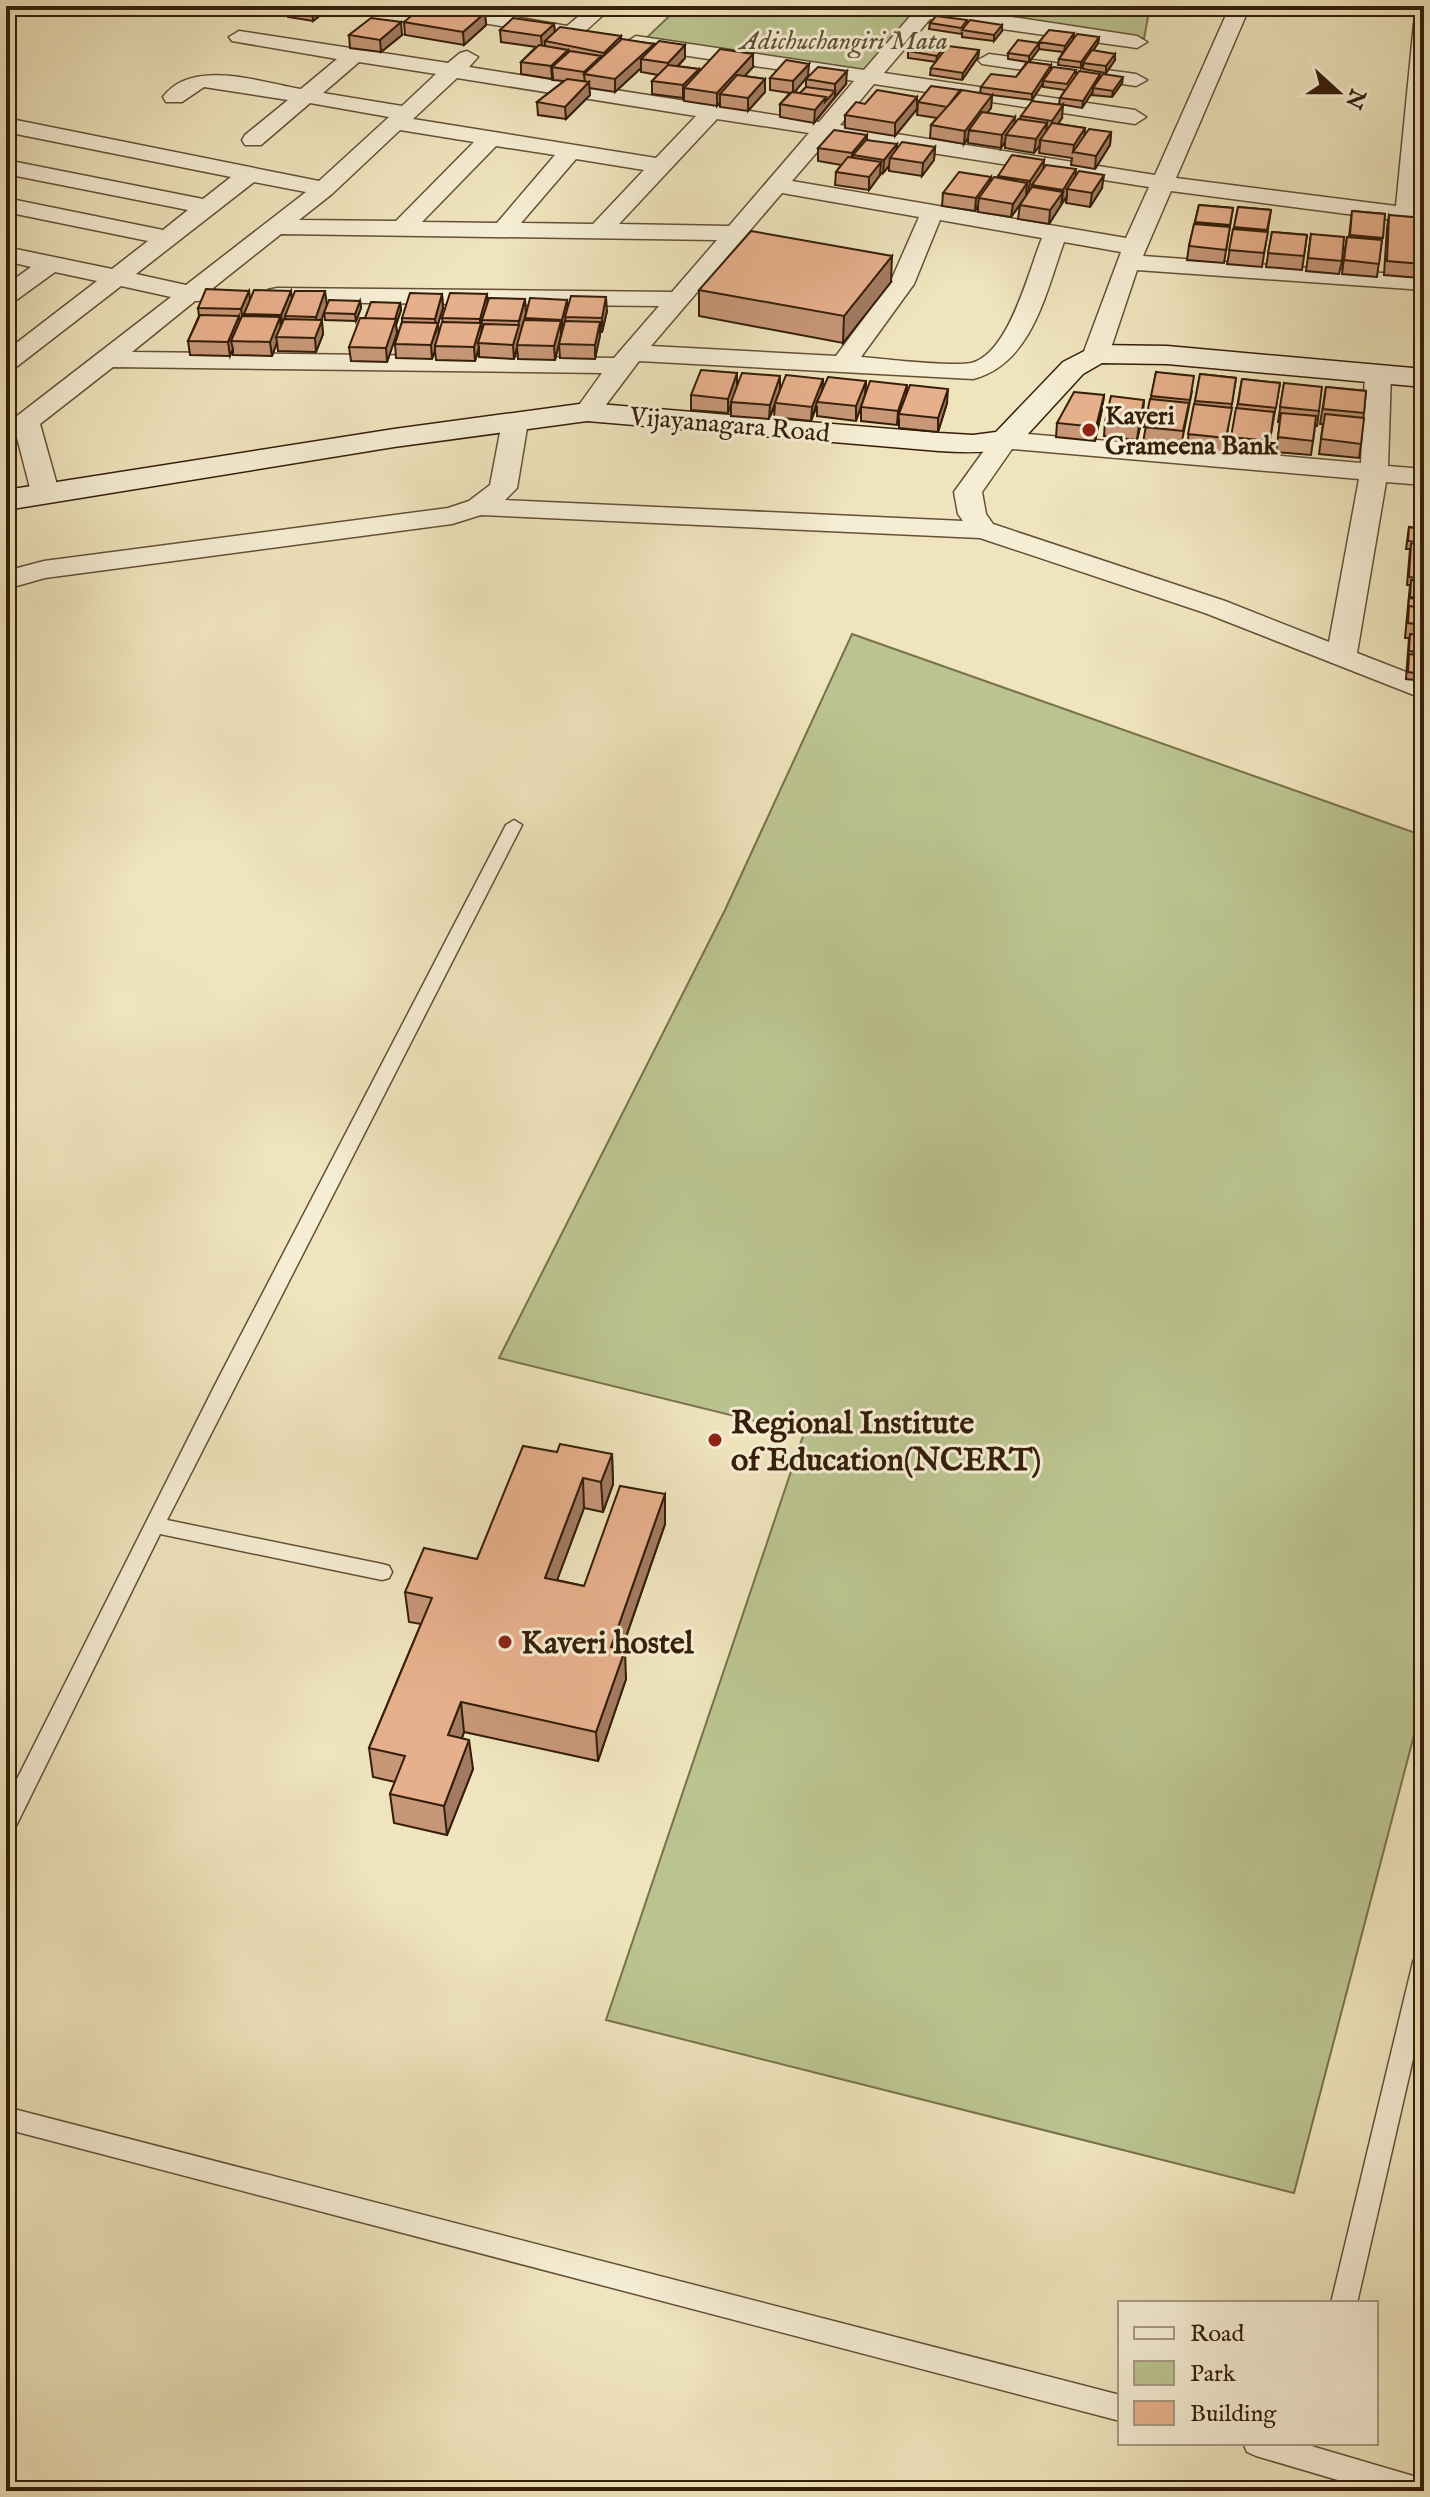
<svg xmlns="http://www.w3.org/2000/svg" width="1430" height="2497" viewBox="0 0 1430 2497" font-family="'IM FELL English',serif">
  <rect width="100%" height="100%" fill="#efe4bd"/>
  <filter id="stains"><feTurbulence type="fractalNoise" baseFrequency=".0025" numOctaves="4"/><feColorMatrix values="0 0 0 0 .2 0 0 0 0 .09 0 0 0 0 .02 0 0 0 .5 -.17"/></filter>
  <radialGradient id="worn" r=".72"><stop offset=".6" stop-color="#630" stop-opacity="0"/><stop offset="1" stop-color="#630" stop-opacity=".3"/></radialGradient>
  <path fill="#bbc490" stroke="#78714c" stroke-width="2" d="M680 6H919L873 73 641 43Z
    M949 6H1150L1144 39 944 11Z
    M852 634 1424 836V1697L1294 2193 606 2020 804 1433 499 1358 725 910Z"/>
  <g fill="none" stroke-linecap="round" stroke-linejoin="round">
    <g stroke="#645036" stroke-width="3">
      <path id="lane" d="M514 820 522 825 167 1520 382 1564 389 1566 392 1572 389 1578 382 1580 160 1534 14 1830 6 1832V1801L215 1385 506 825Z
        M1424 1952V2011L1357 2303H1331L1413 1962 1416 1955Z
        M6 2107 1120 2395V2421L6 2129Z
        M1243 2443H1301L1420 2478 1424 2479V2491H1375L1256 2456 1247 2452Z"/>
    </g>
    <g stroke="#645036" stroke-width="3">
      <path id="street" d="M406 6H453L567 26 591 6H613L580 36 573 38 416 12Z
        M919 6H940L1137 36 1147 42 1137 48 930 19 884 73 1135 110 1146 117 1135 124 874 84 840 125 1155 175 1230 6H1250L1176 178 1396 206 1414 23 1424 17V150L1419 209 1424 210V224L1171 191 1143 256 1424 276V290L1137 270 1109 354 1105 359H1087L1083 354 1121 252 1064 242C1046 292 1032 364 973 379L639 361 596 418H578L574 412 602 373 113 367 40 424 59 492 55 498H35L31 492 13 422 17 416 171 297 121 286 15 368 6 371V351L97 281 55 272 15 301 6 303V285L31 267 6 261V247L112 269 148 241 6 212V198L163 230 188 210 6 174V160L203 199 231 177 6 132V118L319 181 389 117 310 103 261 145H245L242 140 245 135 288 100 204 87 182 102H166L163 97C192 58 260 82 301 89L337 59 232 41 229 37 239 31 448 63 460 53 467 51 478 57 469 67 819 122 854 81 636 48 626 42 636 36 864 70ZM359 62 436 74 402 106 323 93ZM457 78 696 116 656 158 413 119ZM717 119 809 133 729 226 619 224ZM400 130 474 142 396 221 299 220 332 194ZM830 137 1149 187 1126 238 792 181ZM496 146 555 155 497 223 422 222ZM576 159 644 170 593 224 521 223ZM254 182 306 192 186 285 136 274ZM782 193 919 217 890 283 836 356 651 346ZM940 220 1042 238C1029 270 1009 354 971 363 950 367 886 359 861 357L914 284ZM281 234 717 240 672 292 277 288 268 290 265 295 268 300 277 302 659 306 614 358 132 352 195 301 220 300 223 295 213 288Z
        M989 54 1136 74 1147 80 1136 86 982 64 978 60Z
        M1378 366 1387 369 1391 374 1388 466 1424 469V485L1386 482 1357 653 1424 679V699L1205 613 980 538 481 515 452 524 45 578 6 589V571L44 561 448 508 469 501 490 485 502 422 506 416H524L528 422 517 488 505 500 963 521 958 514 954 492 996 434 1005 432 1361 463 1365 374 1369 369ZM1012 449 1359 479 1329 642 1225 601 993 524 986 514 982 492Z"/>
    </g>
    <g stroke="#351e09" stroke-width="3">
      <path id="secondary" d="M1096 345 1167 346 1424 369V387L1167 364 1102 363 1083 374 1016 447C990 453 965 453 939 451L587 421 394 447 6 510V490L394 429 587 403 939 433 973 435 996 432 1063 362Z"/>
    </g>
    <use href="#lane" fill="#f5edd4" fill-rule="evenodd"/>
    <use href="#street" fill="#f5edd4" fill-rule="evenodd"/>
    <use href="#secondary" fill="#f5edd4" fill-rule="evenodd"/>
  </g>
  <path fill="#c79778" stroke="#351e09" stroke-width="2" d="M287 6H332L313 21 288 17Z
    M485 13 486 25 464 45 405 35 404 22Z
    M967 20V24L1002 31 994 41 962 37V32L961 34 929 29 930 23Z
    M554 24 555 32 654 44V47L685 45V58L678 66 699 69V72L753 67 744 76 765 79V92L748 111 720 107V102L717 106 684 101V97L683 98 652 94V81L658 75 641 72V68L615 92 589 88 590 95 566 119 538 115 537 102 564 81 553 80V78L552 79 521 74V62L536 47 501 42 500 30Z
    M1074 33 1073 38 1099 37 1098 43 1093 51 1115 60 1106 73 1083 69V65L1081 68 1058 65 1059 59 1063 52 1039 49 1029 62 1051 65V71L1076 70V75L1122 83 1112 97 1092 95 1093 91 1082 108 1059 104 1060 98 1065 90 1043 87V83L1032 100 992 95 991 108 986 113 1014 124 1020 119 1021 116 1062 118 1058 124 1085 128 1084 135 1111 132 1110 145 1095 169 1071 165 1072 158 1039 153 1040 145 1034 153 1005 148V142L1001 148 968 143V138L964 144 930 138 931 125 937 118 917 115 918 102 960 90 959 94 980 93 981 87 1016 77 1027 62 1008 59V53Z
    M349 35H402L381 52 350 48Z
    M945 50H979L978 57 962 80 930 75 931 68 936 62 908 58V51Z
    M809 64 794 92 800 93 806 87V79L846 84 814 123 780 117V104L790 93 770 90V78Z
    M865 104 917 109 895 136 845 128V115Z
    M867 135V140L896 149 935 147 934 160 922 176 889 171V166L883 173H881L880 175 869 190 835 185 836 172 841 165 818 161V148Z
    M1044 160 1043 169 1076 176 1102 188 1090 207 1066 203 1067 196 1049 224 1018 219 1020 205 1011 217 978 212V206L975 211 942 206 943 193 990 182 997 178 998 176Z
    M1199 205 1233 208 1224 263 1187 260 1189 246Z
    M1238 207 1271 210 1262 267 1227 264Z
    M1352 211 1385 214 1377 277 1342 274 1345 250 1347 237H1349Z
    M1389 215 1422 264 1420 278 1384 275 1387 228Z
    M1272 232 1307 235 1302 270 1266 267Z
    M1311 234 1342 261 1339 274 1306 271Z
    M891 282 843 343 699 316V290Z
    M442 294 443 308 438 324 439 333 443 322 442 318 487 294V303L526 313 519 335 525 318 567 300V310L607 311 602 332H600L595 359 560 358 559 344 561 333 555 360 518 359 517 347 514 359 479 357V347L475 361 436 360 435 350 432 359 396 358 395 344 402 322V318Z
    M250 298 327 305 321 320 323 334 316 352 278 351 277 342 272 356 233 355V349L230 356 190 355 188 341 199 316 198 308Z
    M360 301 361 308 356 321 325 320 324 313Z
    M400 303 401 310 396 325 397 333 387 362 351 361 349 347Z
    M1156 372 1192 391 1181 446 1143 442Z
    M737 373V385L780 390 823 379 822 390 866 381 865 395 856 421 817 416V406L811 421 774 417 775 405 769 419 731 416V404L728 413 691 410V395Z
    M1200 374 1236 378 1224 453 1186 449Z
    M1242 379 1280 383 1267 456 1229 452Z
    M1284 383 1319 411 1317 426H1315L1311 455 1276 452 1280 422H1278Z
    M1326 387 1366 391 1361 444 1359 458 1319 454 1323 424H1320Z
    M906 395 947 403 938 432 899 428V418L897 425 861 421V407Z
    M1104 395 1102 409 1095 441 1056 437 1057 423Z
    M1143 414 1137 440 1104 436 1105 422Z
    M1418 490 1424 491V681L1406 679 1409 638H1405L1410 585H1407L1410 549H1406L1409 527 1414 528Z
    M557 1452 612 1454 613 1484 603 1512 584 1508 557 1580 584 1586 665 1494V1524L622 1649 626 1679 598 1761 464 1732 462 1738 473 1769 447 1835 394 1823 390 1794 395 1782 373 1777 369 1748 421 1624 409 1622 405 1592 477 1559Z"/>
  <path fill="#a27b62" stroke="#351e09" stroke-width="2" d="M315 6H332L313 21 312 8Z
    M485 13 486 25 464 45 463 32Z
    M401 22 402 35 381 52 380 40Z
    M554 24 555 36 545 41V46L542 48 541 36Z
    M1002 25V31L994 41V35Z
    M1074 33 1073 40 1064 52 1065 46Z
    M621 36V49L604 66V53Z
    M1099 37 1098 43 1081 68V62Z
    M1039 43V49L1029 62V56Z
    M654 44V56L641 59V68L615 92V79Z
    M685 45V58L668 76V63Z
    M945 46V52L936 62 937 56Z
    M568 50 569 62 552 67 553 78 552 79 551 66Z
    M979 50 978 57 962 80 963 73Z
    M753 54V67L727 95 720 94V102L717 106V93Z
    M1115 54V60L1106 73V66Z
    M601 56V68L584 74 585 85 584 72Z
    M809 64 808 76 793 94V81Z
    M1051 65V72L1043 81V83L1032 100V94Z
    M699 69V82L684 88V97L683 98V85Z
    M847 71 846 84 835 97V84Z
    M1100 74 1099 80 1093 88V91L1082 108 1083 101Z
    M1123 77 1122 83 1112 97 1113 91Z
    M765 79V92L748 111V98Z
    M589 82 590 95 566 119 565 107Z
    M835 91V97L814 123 815 110 826 97Z
    M992 95 991 108 973 131 969 130 968 138 964 144 965 131Z
    M917 97V109L895 136V123Z
    M1063 105 1062 118 1051 134 1052 121Z
    M1015 117 1014 130 1006 135 1005 142 1001 148 1002 135Z
    M1047 123 1046 136 1040 140V145L1034 153 1036 139Z
    M1085 128 1084 141 1073 152 1074 145Z
    M1111 132 1110 145 1095 169 1096 156Z
    M867 135V148L853 155V165L852 167V153Z
    M897 144 896 158H890L889 166 883 173 884 160Z
    M935 147 934 160 922 176 923 163Z
    M1044 160 1043 173 1032 185V190L1028 194 1030 181Z
    M881 162 880 175 869 190V177Z
    M1076 169 1075 183 1067 189V196L1062 203 1063 190Z
    M1104 175 1102 188 1090 207 1092 193Z
    M991 177 990 190 979 198 978 206 975 211 976 198Z
    M1027 183 1026 196 1011 217 1013 204Z
    M1063 192 1061 205 1049 224 1050 210Z
    M892 256 891 282 843 343 844 316Z
    M249 291 251 305 244 314V320L243 323 241 309Z
    M291 291 293 305 285 316 286 323 283 329 281 315Z
    M325 291 327 305 317 331 316 317Z
    M442 294 443 308 438 324 439 337 435 346V350L432 359 431 345 436 331 435 319Z
    M487 294 488 308 482 320 481 337 478 343 479 347 475 361 474 347 480 325V319Z
    M606 297 607 311 602 332V318Z
    M525 299 526 313 514 359 513 345Z
    M567 300V313L562 333V320Z
    M360 301 361 308 356 321 355 314Z
    M400 303 401 310 396 325 397 333 387 362 386 348Z
    M239 316 241 330 231 341 233 349 230 356 228 342Z
    M280 317 281 331 276 337 277 342 272 356 270 342Z
    M322 320 323 334 316 352 315 338Z
    M561 321V335L555 360 554 346Z
    M600 322V336L595 359V345Z
    M737 373V387L728 413V399Z
    M780 376V390L769 419 770 405Z
    M823 379 822 393 817 402 811 421 812 407Z
    M866 381 865 395 856 421V406Z
    M907 385 906 399 899 414 897 425 898 411Z
    M948 389 947 403 938 432V418Z
    M1104 395 1102 409 1095 441 1096 427Z
    M1144 400 1143 414 1137 440 1139 425Z
    M612 1454 613 1484 603 1512 601 1482Z
    M583 1478 584 1508 547 1607 545 1578Z
    M665 1494V1524L612 1677 611 1647Z
    M625 1650 626 1679 598 1761 596 1732Z
    M461 1702 464 1732 452 1765 448 1735Z
    M469 1740 473 1769 447 1835 444 1806Z"/>
  <path fill="#e7b08c" stroke="#351e09" stroke-width="2" d="M297 6H315L312 8Z
    M423 6H428L485 13 463 32 404 22Z
    M936 16 967 20 961 28 930 23Z
    M371 18 401 22 380 40 349 35Z
    M513 18 554 24 541 36 500 30Z
    M970 20 1002 25 994 35 962 30Z
    M560 27 621 36 604 53 545 41Z
    M1049 30 1074 33 1065 46 1039 42Z
    M1077 34 1099 37 1081 62 1059 59Z
    M622 39 654 44 615 79 584 74Z
    M1018 40 1039 43 1029 56 1008 53Z
    M659 41 685 45 668 63 641 59Z
    M916 41 945 46 937 56 908 51Z
    M539 45 568 50 551 66 521 62Z
    M948 46 979 50 963 73 931 68Z
    M720 49 753 54 717 93 684 88Z
    M1092 50 1115 54 1106 66 1083 63Z
    M570 51 601 56 584 72 552 67Z
    M786 60 809 64 793 81 770 78Z
    M1028 62 1051 65 1032 94 981 87 991 74 1016 77Z
    M668 65 699 69 683 85 652 81Z
    M818 67 847 71 835 84 806 79Z
    M1053 67 1076 70 1067 84 1043 81Z
    M1079 71 1100 74 1083 101 1060 98Z
    M1103 74 1123 77 1113 91 1093 88Z
    M737 75 765 79 748 98 720 94Z
    M567 79 589 82 565 107 537 102Z
    M931 86 960 90 947 107 918 102Z
    M806 87 835 91 825 102 826 97 800 93Z
    M877 90 917 97 895 123 845 115 856 102 865 104Z
    M962 90 992 95 965 131 931 125Z
    M792 92 826 97 815 110 780 104Z
    M1032 101 1063 105 1052 121 1021 116Z
    M982 112 1015 117 1002 135 969 130Z
    M1018 119 1047 123 1036 139 1006 135Z
    M1052 123 1085 128 1074 145 1040 140Z
    M1089 129 1111 132 1096 156 1073 152Z
    M834 130 867 135 852 153 818 148Z
    M866 140 897 144 884 160 853 155Z
    M902 142 935 147 923 163 890 158Z
    M1012 155 1044 160 1030 181 998 176Z
    M848 157 881 162 869 177 836 172Z
    M1046 165 1076 169 1063 190 1032 185Z
    M1079 171 1104 175 1092 193 1067 189Z
    M959 172 991 177 976 198 943 193Z
    M994 177 1027 183 1013 204 979 198Z
    M1032 187 1063 192 1050 210 1020 205Z
    M1199 205 1233 208 1230 225 1195 222Z
    M1238 207 1271 210 1267 230 1234 227Z
    M1352 211 1385 214 1383 238 1350 235Z
    M1389 215 1424 218 1422 264 1387 261Z
    M1194 224 1230 227 1226 250 1189 246Z
    M1233 229 1268 232 1264 253 1229 250Z
    M751 231 892 256 844 316 699 290Z
    M1272 232 1307 235 1304 256 1268 253Z
    M1311 234 1344 237 1342 261 1308 258Z
    M1347 237 1382 240 1379 264 1344 260Z
    M206 289 249 291 241 309 198 308Z
    M254 290 291 291 281 315 244 314Z
    M295 291H325L316 317 285 316Z
    M410 293 442 294 435 319 402 318Z
    M450 293 487 294 480 319 442 318Z
    M571 296 606 297 602 318 565 317Z
    M489 298 525 299 519 321 482 320Z
    M530 298 567 300 562 320 525 318Z
    M329 300 360 301 355 314 324 313Z
    M371 302 400 303 395 319 365 318Z
    M200 315 239 316 228 342 188 341Z
    M242 316 280 317 270 342 231 341Z
    M360 318 396 319 386 348 349 347Z
    M284 319 322 320 315 338 276 337Z
    M524 320 561 321 554 346 517 345Z
    M565 321 600 322 595 345 559 344Z
    M402 322 438 323 431 345 395 344Z
    M442 322 481 323 474 347 435 346Z
    M484 324 519 325 513 345 478 343Z
    M701 370 737 373 728 399 691 395Z
    M1156 372 1194 376 1190 400 1151 396Z
    M742 373 780 376 770 405 731 402Z
    M1200 374 1236 378 1232 404 1195 401Z
    M786 375 823 379 812 407 775 403Z
    M828 377 866 381 856 406 817 402Z
    M1242 379 1280 383 1276 408 1238 404Z
    M870 381 907 385 898 411 861 407Z
    M1284 383 1322 387 1319 411 1280 407Z
    M910 385 948 389 938 418 899 414Z
    M1326 387 1366 391 1364 413 1323 409Z
    M1074 392 1104 395 1096 427 1057 423Z
    M1111 396 1144 400 1139 425 1105 422Z
    M1150 399 1189 403 1183 431 1144 427Z
    M1194 404 1232 408 1226 438 1188 434Z
    M1236 408 1274 412 1270 441 1231 437Z
    M1281 413 1316 416 1313 441 1278 437Z
    M1325 414 1364 418 1361 444 1321 439Z
    M1418 490 1424 491V507H1417Z
    M1416 508 1424 509V543L1408 541 1409 527 1414 528Z
    M1411 543 1424 545V579L1409 577Z
    M1411 580 1424 581V598L1410 597Z
    M1409 598 1424 600V608L1409 606 1408 611Z
    M1409 606 1424 608V625L1408 623Z
    M1410 634 1424 635V653L1409 651Z
    M1409 654 1424 656V674L1408 672Z
    M560 1444 612 1454 601 1482 583 1478 545 1578 584 1586 620 1486 665 1494 611 1647 625 1650 596 1732 461 1702 448 1735 469 1740 444 1806 390 1794 405 1756 369 1748 432 1598 405 1592 424 1548 477 1559 523 1446 557 1452Z"/>
  <g fill="#8f2418" stroke="#f5edd4" stroke-width="3">
    <circle cx="1089" cy="430" r="8"/>
    <circle cx="715" cy="1440" r="8"/>
    <circle cx="505" cy="1642" r="8"/>
  </g>
  <g text-anchor="middle" stroke-width="6" stroke-linejoin="round" paint-order="stroke">
    <g font-size="26" font-style="italic" fill="#5d5032" stroke="#f5edd4">
      <text x="844" y="49">Adichuchangiri Mata</text>
    </g>
    <g font-size="26" font-weight="bold" fill="#351e09" stroke="#f5edd4" text-anchor="start">
      <text x="1105" y="424">Kaveri<tspan x="1105" dy="30">Grameena Bank</tspan></text>
    </g>
    <g font-size="26" fill="#351e09" stroke="#f5edd4">
      <text transform="translate(730 424) rotate(5)" y="9">Vijayanagara Road</text>
    </g>
    <g font-size="32" font-weight="bold" fill="#351e09" stroke="#f5edd4" text-anchor="start">
      <text x="731" y="1433">Regional Institute<tspan x="731" dy="37">of Education(NCERT)</tspan></text>
      <text x="521" y="1653">Kaveri hostel</text>
    </g>
  </g>
  <rect width="1430" height="2497" fill="none" stroke="#efe4bd" stroke-width="32"/>
  <rect x="8" y="8" width="1414" height="2481" fill="none" stroke="#351e09" stroke-width="4"/>
  <rect x="16" y="16" width="1398" height="2465" fill="none" stroke="#351e09" stroke-width="2"/>
  <rect x="1118" y="2301" width="260" height="144" fill="#f5edd4" stroke="#a89a83" stroke-width="2"/>
  <rect x="1134" y="2327" width="40" height="12" fill="#f5edd4" stroke="#a89a83" stroke-width="2"/>
  <text x="1190" y="2341" font-size="24" fill="#351e09">Road</text>
  <rect x="1134" y="2361" width="40" height="24" fill="#bbc490" stroke="#a89a83" stroke-width="2"/>
  <text x="1190" y="2381" font-size="24" fill="#351e09">Park</text>
  <rect x="1134" y="2401" width="40" height="24" fill="#e7b08c" stroke="#a89a83" stroke-width="2"/>
  <text x="1190" y="2421" font-size="24" fill="#351e09">Building</text>
  <g transform="translate(1338 92) rotate(111)" stroke="#f5edd4" stroke-width="6" paint-order="stroke">
  <path d="M0-6L14 30L0 20L-14 30Z" fill="#351e09"/>
  <text y="-12" font-size="22" font-weight="bold" text-anchor="middle" fill="#351e09">N</text>
  </g>
  <rect width="100%" height="100%" filter="url(#stains)"/>
  <rect width="100%" height="100%" fill="url(#worn)"/>
</svg>
